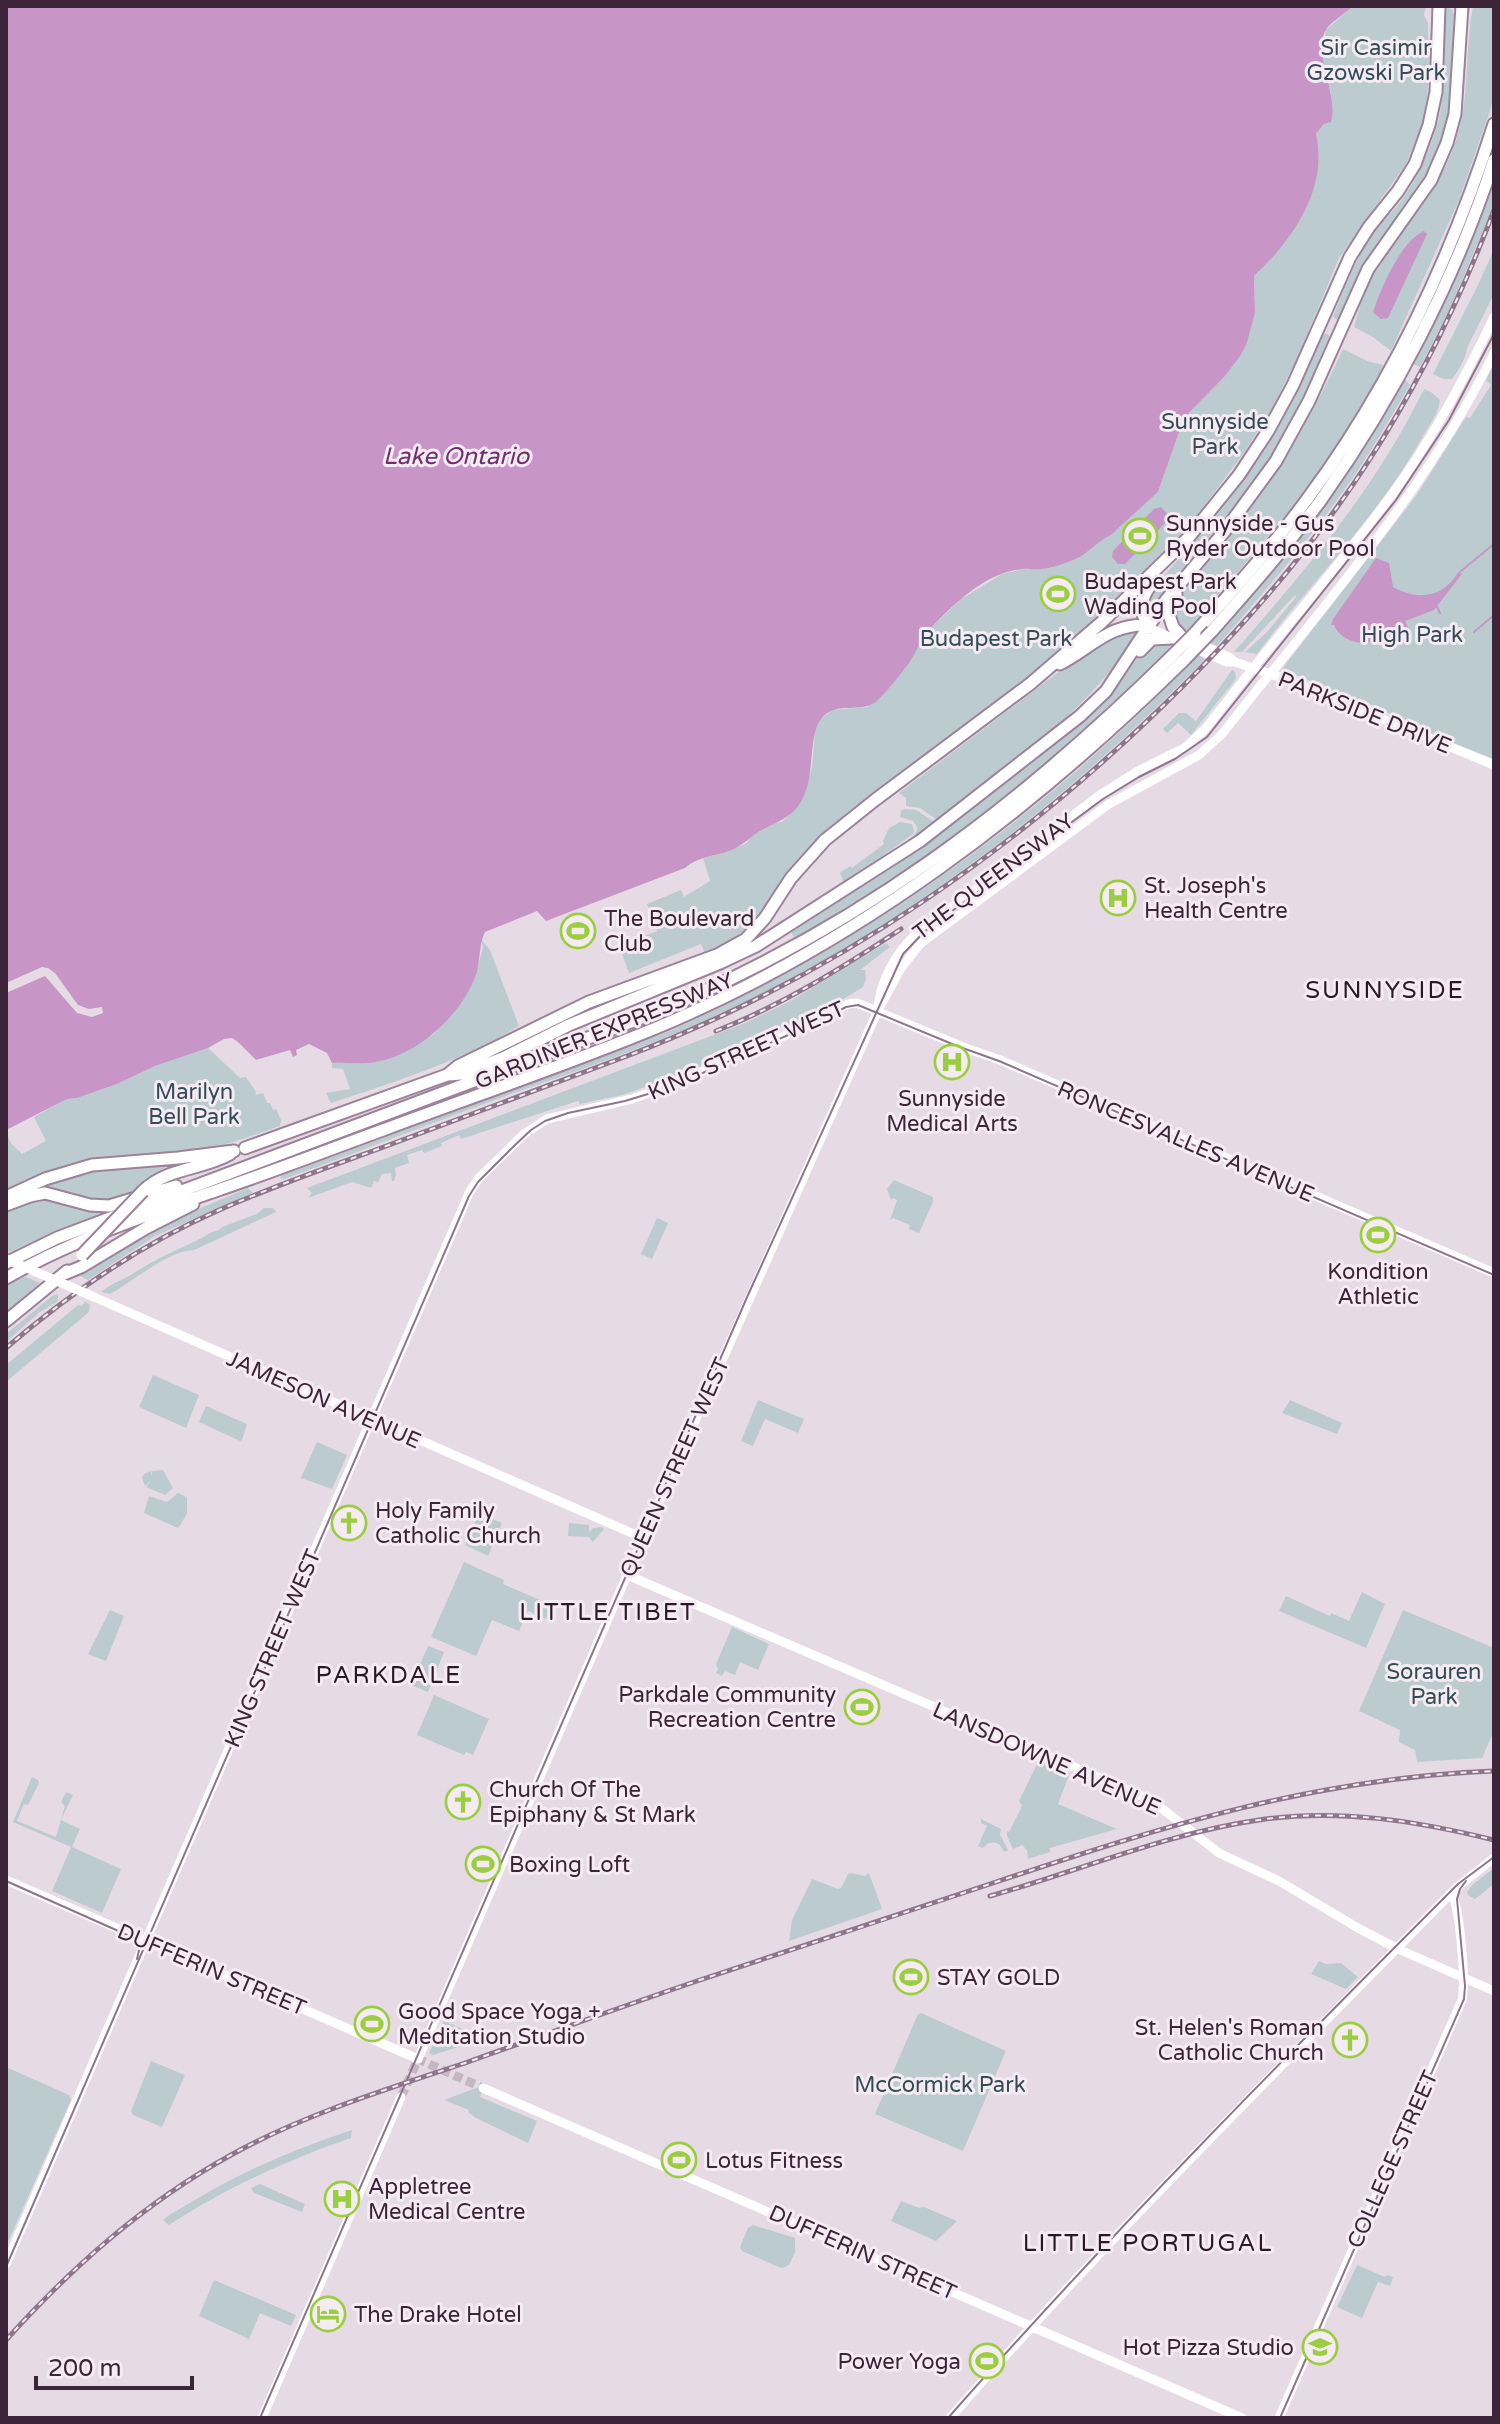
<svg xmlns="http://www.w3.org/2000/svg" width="1500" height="2424" viewBox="0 0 1500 2424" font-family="'Varela Round',sans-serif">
  <rect width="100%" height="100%" fill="#e6dbe5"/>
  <path fill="#bccbd0" d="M1353 6H1426L1424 15 1428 23 1429 67 1427 100 1423 122 1406 164 1339 258 1296 361 1272 408 1244 453 1192 522 1147 571 1108 609 1094 619 1088 628C1034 674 977 717 920 760 880 790 836 819 802 856 765 896 762 933 705 954L701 944 629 973 619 946 657 931 647 904 681 890 684 897 710 881 703 858 727 852 747 843 750 837 775 823 782 822 797 807 802 799 812 767 815 731 821 719 832 710 868 707 904 669 919 643 931 628 961 599 1002 574 1023 569H1041L1077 559 1103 538 1111 535 1158 492 1184 418 1225 376 1247 343 1255 313 1254 276C1291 241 1329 188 1316 134L1324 124 1329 122 1331 94 1322 54 1326 30Z
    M1446 6 1452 10 1454 15 1451 115 1432 171 1341 322 1333 317C1343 292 1353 267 1366 244 1375 228 1390 215 1401 201 1417 179 1428 154 1436 129 1449 89 1441 47 1446 6Z
    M1473 6H1494V95L1490 111 1459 200 1391 351 1373 337 1354 327C1360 309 1363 288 1373 270 1398 228 1438 194 1454 146 1471 101 1464 53 1473 6Z
    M1494 180V203L1490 214 1449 311 1420 367 1413 364 1461 264Z
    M1494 249V294L1468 346C1465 359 1460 369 1452 379H1444L1433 374 1479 283Z
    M1325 334H1328L1331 341C1306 396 1281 450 1243 498 1213 538 1176 572 1149 613L1144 612 1151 590 1185 552 1240 485 1265 447 1296 392 1320 337Z
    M1343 349 1367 361 1383 365 1381 373 1336 447 1291 509 1193 625 1185 632 1182 631 1172 615C1178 586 1206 561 1225 539 1239 521 1253 503 1266 485 1296 442 1321 397 1343 349Z
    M1494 363V759L1411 726V724L1369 704H1364L1282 669 1416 496 1466 417 1470 418 1491 385 1486 380Z
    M1405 379 1410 385C1389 420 1369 456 1345 489 1306 544 1262 595 1217 646L1210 643C1288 558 1349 479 1405 379Z
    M1424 389 1431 392 1440 400C1438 415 1429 425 1422 438 1377 518 1311 582 1257 654L1245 652 1267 632 1296 597 1295 595 1242 652H1234C1307 568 1374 491 1424 389Z
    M1135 627 1137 631C1098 704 1012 762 948 814L936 819 920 808 906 806V798L899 793 1106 636Z
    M1170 642 1172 644 1167 651C1101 715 1033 777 959 832 907 871 850 904 795 939L791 932 903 860 963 817 1083 718 1121 682 1146 645Z
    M1198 655 1205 659C1069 799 913 921 736 1006 665 1041 590 1066 517 1092 439 1120 362 1151 284 1179L280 1178 282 1175C373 1142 464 1108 555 1074 600 1057 647 1042 690 1022 882 932 1052 808 1198 655Z
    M1232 670 1235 672 1236 679 1191 735 1178 723 1167 733 1163 729 1179 713H1186L1196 721Z
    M905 809 916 810 936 823 908 843C911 835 923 832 913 821L900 817 901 811Z
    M900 822 912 824 914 831 913 834 844 883 840 873 850 866 852 868 884 844 883 841 889 828Z
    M481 939 490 950 519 1026C461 1061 395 1082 331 1103L326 1093 350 1089 343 1069 332 1068V1063L377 1062 393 1056 433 1035 451 1016 478 966 483 947Z
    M886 943 890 947 860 970H865L866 979 863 987 827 1009 783 1027 735 1051 689 1072 622 1095 580 1104 578 1101 461 1139 459 1135 441 1143 442 1146 424 1153 422 1150 407 1155 409 1163 395 1168 396 1175 394 1181H392L391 1173 382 1174 378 1182 374 1181 371 1188 352 1182 308 1198 312 1193 307 1188 743 1024 792 1000Z
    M208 1048 240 1078 246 1077 256 1092 255 1095 263 1093 267 1103H270L273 1110 276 1109 281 1120 280 1126C253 1135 226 1146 198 1151 163 1157 127 1153 93 1159 63 1164 33 1178 6 1191V1133L11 1143 22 1154 46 1141 34 1117 67 1099 77 1098 117 1084 155 1066Z
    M167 1166 144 1183 129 1198 98 1203 38 1191 37 1188 85 1172Z
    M894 1180 933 1197V1202L919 1233 909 1229 910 1225 893 1218 890 1220 897 1200 893 1198 891 1200 887 1189Z
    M248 1188 253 1193 155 1236 88 1280 80 1276 83 1270 165 1223Z
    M41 1197 92 1210 112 1211 54 1231 10 1252 6 1250V1227L8 1223 6 1210Z
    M264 1208H273L276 1212 194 1250C167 1251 134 1281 110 1294L101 1292C111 1283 123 1280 134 1273 154 1260 174 1251 196 1241 204 1237 209 1232 219 1230L222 1227 257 1214Z
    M657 1218 668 1223 652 1259 641 1254Z
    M24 1276 40 1283 6 1313V1286Z
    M58 1294V1301L40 1312 6 1342V1334L52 1296Z
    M85 1301 90 1305 89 1312 6 1382V1365L78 1305 82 1306Z
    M153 1375 199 1395 186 1428 139 1407Z
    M758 1400 804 1419 798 1433 765 1419 753 1446 741 1441Z
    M1290 1400 1342 1423 1337 1434 1282 1413Z
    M206 1406 247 1424 242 1440 240 1441 199 1422Z
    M317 1442 347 1455 332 1489 301 1478Z
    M163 1470 173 1488 165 1495 146 1487 151 1480 145 1486 142 1478 144 1474 151 1471 152 1478V1471Z
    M178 1493 187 1497V1514L178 1528 144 1513 149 1496 167 1502Z
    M479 1513 502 1523 488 1556 465 1545Z
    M569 1523 589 1525V1532L594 1528 601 1527 604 1529 593 1542 589 1537 568 1536Z
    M464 1562 504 1580 503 1584 552 1605 546 1619 528 1611 519 1631 492 1620 476 1656 431 1637Z
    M1362 1592 1385 1604 1366 1648 1279 1611 1286 1596 1330 1616 1331 1613 1349 1621Z
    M110 1610 124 1616 106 1661 88 1654Z
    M1403 1610 1494 1648V1731L1482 1758 1417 1762 1415 1750 1399 1742 1400 1730 1359 1711Z
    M732 1627 769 1644 758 1670 740 1662 735 1675 725 1671 722 1676 716 1673 718 1669 716 1664Z
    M428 1646 444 1652 428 1692 411 1685Z
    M434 1695 489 1719 473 1755 466 1752 464 1755 417 1735Z
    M1039 1760 1070 1773 1058 1804 1117 1829 1050 1848V1852L1028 1859 1027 1850 1022 1845 1013 1849 1007 1836V1831L1009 1832 1022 1806 1019 1801Z
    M32 1777 38 1780 39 1783 28 1805 24 1804 17 1821 56 1837 65 1806 61 1802 66 1792 73 1795 61 1820 80 1829 72 1847 121 1869 102 1913 52 1891 71 1847 13 1822Z
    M981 1819 1001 1829 1000 1835 1008 1850 1004 1852 1000 1845C994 1841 988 1842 983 1848L978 1846 987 1826 981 1823Z
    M1494 1868V1884L1475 1899 1468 1895 1467 1892 1472 1885Z
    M851 1873 865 1876 869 1873 882 1909 789 1941 792 1920 812 1879 838 1889 841 1888 848 1874Z
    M1319 1961 1326 1964 1341 1963 1358 1977 1346 1989 1311 1974Z
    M921 2013 1006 2051 963 2151 875 2114 918 2014Z
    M444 2021 472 2033 468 2044 433 2055 429 2053Z
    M151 2061 185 2075 162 2127 133 2115 131 2111Z
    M6 2067 69 2095 71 2100 9 2240 6 2239Z
    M484 2085 480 2097 537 2121 528 2143 476 2118 468 2112 469 2110 444 2100Z
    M352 2130 351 2138C285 2161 228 2187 169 2225L163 2220C174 2211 187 2205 200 2197 248 2169 299 2147 352 2130Z
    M260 2184 305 2204 302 2212 254 2193 251 2188Z
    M901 2201 919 2208 924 2207 957 2221 936 2241 891 2221Z
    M753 2225 795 2238V2252L789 2265 783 2268 779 2267 742 2251 740 2247 748 2228Z
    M1357 2265 1385 2277 1387 2275 1393 2277 1390 2286 1378 2282 1362 2318 1337 2307Z
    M214 2280 296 2315 291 2326 260 2313 249 2339 199 2316Z"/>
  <path fill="#c796c6" d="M6 6H1353C1346 13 1335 19 1328 27 1310 48 1339 94 1331 122L1324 124 1316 134C1329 188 1292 241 1254 276L1255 313 1247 343 1240 356 1225 376 1184 418 1158 492 1111 535C1097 541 1089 553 1076 559 1066 563 1052 568 1041 569 1035 570 1029 568 1023 569 987 572 956 602 932 627 922 638 917 650 909 663 900 675 889 689 878 700 863 715 836 700 822 718 805 738 819 784 795 810 783 822 768 825 754 835 746 841 740 847 729 851 713 857 698 856 685 868L546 921 537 911 485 932C478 946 481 965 474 980 457 1019 418 1054 376 1062 361 1065 346 1062 332 1063L327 1053 309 1044 296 1050 297 1055 293 1057 290 1050 256 1060 238 1042 232 1038 224 1039 208 1048 155 1066 117 1084 77 1098 67 1099 8 1129 7 1133Z
    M1424 231 1427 234 1388 318 1381 319 1373 312C1381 288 1401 241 1424 231Z
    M1161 507 1168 515 1167 521 1125 564H1118L1112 557 1113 551 1154 509Z
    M1376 558 1389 563 1393 587C1418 601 1444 598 1459 571L1462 574 1434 610 1405 621 1410 631 1406 640 1393 648 1385 647 1375 640C1361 647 1340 640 1334 625H1331L1333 619Z"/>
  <path fill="#e6dbe5" d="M42 967 48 968 55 973 78 1005 89 1009 102 1007 103 1013 92 1017 77 1013 45 976 6 993V983Z"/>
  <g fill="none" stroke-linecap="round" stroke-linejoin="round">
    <path stroke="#c796c6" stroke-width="2" d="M1461 571 1494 544
      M1437 607 1440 613
      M1474 632 1494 615"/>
    <path stroke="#c4b7c3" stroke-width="9" stroke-dasharray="9 4.5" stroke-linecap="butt" d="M401 2097 418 2059 483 2088"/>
    <g stroke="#9c839a" stroke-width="15">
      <path id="highway" d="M1176 594 1169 615 1173 627 1181 636
        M1149 625C1135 608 1144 592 1156 579
        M1212 631C1250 588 1287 546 1321 500 1394 397 1455 280 1494 160
        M1195 633C1234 589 1273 546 1308 498 1391 386 1452 256 1494 124
        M1140 651 1152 639 1172 638
        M1060 664C1092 647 1110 623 1149 625
        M448 1075 461 1074 503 1058 569 1025 720 963 756 946 920 841 1080 716 1106 691 1166 600 1224 532 1276 461 1309 401 1368 269 1431 180 1447 143 1455 114 1462 6
        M245 1148 447 1075 458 1066 589 1002 717 955 746 939 765 918 791 878 825 840 875 800 1030 684 1102 622 1188 538 1239 475 1268 431 1293 385 1350 257 1369 227 1398 191 1415 164 1429 125 1436 92 1439 6
        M143 1191C168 1167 202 1170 230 1154
        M6 1197 45 1179 92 1165 178 1158 234 1151
        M6 1205 30 1196 45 1193 90 1205 109 1206 176 1186
        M6 1263 57 1238 649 1015C853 933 1020 807 1176 652
        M64 1274 81 1267 146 1228 193 1204
        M6 1278C72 1240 147 1215 218 1190 274 1171 328 1150 383 1130 474 1096 566 1065 656 1028 857 944 1031 811 1185 659
        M6 1321 67 1271"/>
    </g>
    <path stroke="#fff" stroke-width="9" d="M1149 625 1152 629 1226 662H1235L1288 680 1494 765
      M1202 645 1229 657 1235 662
      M1258 662C1303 606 1351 551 1393 493 1433 438 1465 378 1494 317
      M1276 667C1356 567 1437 469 1494 353
      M878 1007C881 980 896 952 916 934L1100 795 1136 772 1186 747 1206 728 1246 677
      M34 1271 71 1287
      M94 1297 643 1538
      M627 1575 1151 1800 1219 1853 1279 1881 1358 1928 1398 1949 1494 1991
      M6 1880 418 2059 643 1538 878 1010 901 968 921 943 1109 804 1199 755 1222 734 1260 686
      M483 2088 1242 2418
      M6 2264 470 1191 479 1178 524 1134 547 1119 632 1099 673 1084 823 1019 848 1004 857 1003 963 1047 1000 1060 1494 1273
      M262 2418 401 2097
      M950 2418C1111 2234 1285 2063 1456 1888L1494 1858
      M1279 2418 1462 2000C1466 1984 1460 1905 1451 1893"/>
    <use href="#highway" stroke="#fff" stroke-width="11"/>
    <path stroke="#8f758c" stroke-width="2" d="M6 1881 134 1938 140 1946 137 1959
      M6 2267 469 1196 478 1182 514 1146 531 1130 545 1121 568 1113 625 1101 671 1087 822 1020 846 1007 858 1005 957 1046 999 1061 1494 1275
      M260 2418 748 1295 903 954 925 931 1103 799 1139 777 1175 759 1207 737 1396 500 1449 420 1494 334
      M948 2418C1110 2234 1284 2058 1458 1884L1494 1857
      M1280 2418 1464 1999 1465 1986 1457 1899 1460 1889 1466 1881"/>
    <g stroke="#8f758c" stroke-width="5">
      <path id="rail" d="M716 1031C782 1005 842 968 901 929
        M6 1348C70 1293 140 1245 217 1211 271 1187 326 1168 381 1148 463 1117 545 1087 627 1056 837 976 1024 845 1182 687 1251 618 1315 544 1368 462 1419 383 1461 298 1494 210
        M990 1896C1079 1871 1167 1833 1259 1820 1338 1808 1417 1821 1494 1840
        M6 2340C72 2267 144 2203 231 2155 305 2114 385 2090 465 2063 544 2035 623 2006 703 1979 800 1947 898 1915 996 1882 1163 1826 1316 1778 1494 1771"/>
    </g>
    <use href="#rail" stroke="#f4ebf3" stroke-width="2" stroke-dasharray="6" stroke-linecap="butt"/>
    <g stroke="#9c839a" stroke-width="15" stroke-linecap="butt">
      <path id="highway-bridge" d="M1176 652 1195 633
        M1185 659 1212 631
        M82 1255 143 1191"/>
    </g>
    <path stroke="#fff" stroke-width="9" d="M1246 677 1258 662
      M1260 686 1276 667
      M6 1259 34 1271
      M71 1287 94 1297"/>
    <use href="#highway-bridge" stroke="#fff" stroke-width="11"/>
  </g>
  <defs>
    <g id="stadium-ring" transform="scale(1.8)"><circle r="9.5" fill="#f4ebf3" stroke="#9bce3e" stroke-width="1.5"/><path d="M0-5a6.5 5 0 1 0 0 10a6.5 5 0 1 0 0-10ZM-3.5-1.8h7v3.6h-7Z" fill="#9bce3e"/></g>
    <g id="hospital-ring" transform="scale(1.8)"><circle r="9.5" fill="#f4ebf3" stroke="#9bce3e" stroke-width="1.5"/><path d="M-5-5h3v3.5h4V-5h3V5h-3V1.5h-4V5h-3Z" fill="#9bce3e"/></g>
    <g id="church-ring" transform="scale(1.8)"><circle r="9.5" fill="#f4ebf3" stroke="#9bce3e" stroke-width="1.5"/><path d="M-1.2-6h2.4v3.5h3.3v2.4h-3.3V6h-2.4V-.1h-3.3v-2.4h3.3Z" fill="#9bce3e"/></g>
    <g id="hotel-ring" transform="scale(1.8)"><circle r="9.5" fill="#f4ebf3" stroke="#9bce3e" stroke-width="1.5"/><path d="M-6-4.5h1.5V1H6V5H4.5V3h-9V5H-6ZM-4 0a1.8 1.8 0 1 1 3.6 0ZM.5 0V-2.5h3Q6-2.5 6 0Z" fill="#9bce3e"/></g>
    <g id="university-ring" transform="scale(1.8)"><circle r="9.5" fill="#f4ebf3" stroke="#9bce3e" stroke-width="1.5"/><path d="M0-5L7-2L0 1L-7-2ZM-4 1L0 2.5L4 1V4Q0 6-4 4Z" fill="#9bce3e"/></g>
  </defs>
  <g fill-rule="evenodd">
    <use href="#stadium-ring" x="1140" y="536"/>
    <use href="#stadium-ring" x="1058" y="594"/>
    <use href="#hospital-ring" x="1118" y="898"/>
    <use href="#stadium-ring" x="578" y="931"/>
    <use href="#hospital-ring" x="952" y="1062"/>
    <use href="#stadium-ring" x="1378" y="1235"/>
    <use href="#church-ring" x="349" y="1523"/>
    <use href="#stadium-ring" x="862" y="1707"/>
    <use href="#church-ring" x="463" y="1802"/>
    <use href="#stadium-ring" x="483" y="1864"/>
    <use href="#stadium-ring" x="911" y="1977"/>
    <use href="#stadium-ring" x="372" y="2024"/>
    <use href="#church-ring" x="1350" y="2040"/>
    <use href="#stadium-ring" x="679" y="2160"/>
    <use href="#hospital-ring" x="342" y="2199"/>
    <use href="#hotel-ring" x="328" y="2314"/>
    <use href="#university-ring" x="1320" y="2347"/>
    <use href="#stadium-ring" x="987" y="2361"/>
  </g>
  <g text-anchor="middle" stroke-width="6" stroke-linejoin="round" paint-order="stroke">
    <g font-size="22" fill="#334c58" stroke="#f4ebf3">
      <text x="1376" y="55">Sir Casimir<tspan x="1376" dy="25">Gzowski Park</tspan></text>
      <text x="1215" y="429">Sunnyside<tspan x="1215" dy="25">Park</tspan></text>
      <text x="1412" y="642">High Park</text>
      <text x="996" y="646">Budapest Park</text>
      <text x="194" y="1099">Marilyn<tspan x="194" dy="25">Bell Park</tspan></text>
      <text x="1434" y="1679">Sorauren<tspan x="1434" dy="25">Park</tspan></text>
      <text x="940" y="2092">McCormick Park</text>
    </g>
    <g font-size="22" fill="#3c2539" stroke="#f4ebf3" text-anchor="start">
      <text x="1166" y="531">Sunnyside - Gus<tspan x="1166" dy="25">Ryder Outdoor Pool</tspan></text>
      <text x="1084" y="589">Budapest Park<tspan x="1084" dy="25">Wading Pool</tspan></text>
      <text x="1144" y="893">St. Joseph's<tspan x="1144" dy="25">Health Centre</tspan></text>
      <text x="604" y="926">The Boulevard<tspan x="604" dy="25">Club</tspan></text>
      <text x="952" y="1106" text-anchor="middle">Sunnyside<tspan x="952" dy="25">Medical Arts</tspan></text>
      <text x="1378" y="1279" text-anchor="middle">Kondition<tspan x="1378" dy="25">Athletic</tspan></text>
      <text x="375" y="1518">Holy Family<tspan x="375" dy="25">Catholic Church</tspan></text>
      <text x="836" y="1702" text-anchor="end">Parkdale Community<tspan x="836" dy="25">Recreation Centre</tspan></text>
      <text x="489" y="1797">Church Of The<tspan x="489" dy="25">Epiphany &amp; St Mark</tspan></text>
      <text x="509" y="1872">Boxing Loft</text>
      <text x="937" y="1985">STAY GOLD</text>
      <text x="398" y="2019">Good Space Yoga +<tspan x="398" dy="25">Meditation Studio</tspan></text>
      <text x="1324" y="2035" text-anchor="end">St. Helen's Roman<tspan x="1324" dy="25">Catholic Church</tspan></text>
      <text x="705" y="2168">Lotus Fitness</text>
      <text x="368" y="2194">Appletree<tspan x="368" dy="25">Medical Centre</tspan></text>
      <text x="354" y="2322">The Drake Hotel</text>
      <text x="1294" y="2355" text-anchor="end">Hot Pizza Studio</text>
      <text x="961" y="2369" text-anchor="end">Power Yoga</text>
    </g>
    <g font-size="22" fill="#3c2539" stroke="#f4ebf3">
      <text transform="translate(1365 712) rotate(22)" y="8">PARKSIDE DRIVE</text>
      <text transform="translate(993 876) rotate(-37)" y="8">THE QUEENSWAY</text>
      <text transform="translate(604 1030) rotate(-22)" y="8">GARDINER EXPRESSWAY</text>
      <text transform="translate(746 1050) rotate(-24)" y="8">KING STREET WEST</text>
      <text transform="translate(1186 1141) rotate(23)" y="8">RONCESVALLES AVENUE</text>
      <text transform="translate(324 1399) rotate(24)" y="8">JAMESON AVENUE</text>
      <text transform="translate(674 1467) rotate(-66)" y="8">QUEEN STREET WEST</text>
      <text transform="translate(272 1648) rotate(-67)" y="8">KING STREET WEST</text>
      <text transform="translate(1047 1758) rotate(24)" y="8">LANSDOWNE AVENUE</text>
      <text transform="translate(212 1969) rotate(23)" y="8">DUFFERIN STREET</text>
      <text transform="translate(1392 2159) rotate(-66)" y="8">COLLEGE STREET</text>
      <text transform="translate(863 2252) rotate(24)" y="8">DUFFERIN STREET</text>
    </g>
    <g font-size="24" font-style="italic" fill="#70306c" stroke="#f4ebf3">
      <text x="456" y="464">Lake Ontario</text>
    </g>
    <g font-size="24" letter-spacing="2" fill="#2c1829" stroke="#f4ebf3">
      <text x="1385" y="998">SUNNYSIDE</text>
      <text x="608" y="1620">LITTLE TIBET</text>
      <text x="389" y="1683">PARKDALE</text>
      <text x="1148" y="2251">LITTLE PORTUGAL</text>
    </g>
  </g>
  <rect width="1500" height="2424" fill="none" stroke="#3c2539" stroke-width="16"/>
  <path d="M36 2376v12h156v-12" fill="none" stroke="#3c2539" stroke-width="4"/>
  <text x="48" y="2376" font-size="24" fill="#3c2539" stroke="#f4ebf3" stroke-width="6" paint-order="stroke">200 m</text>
</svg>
